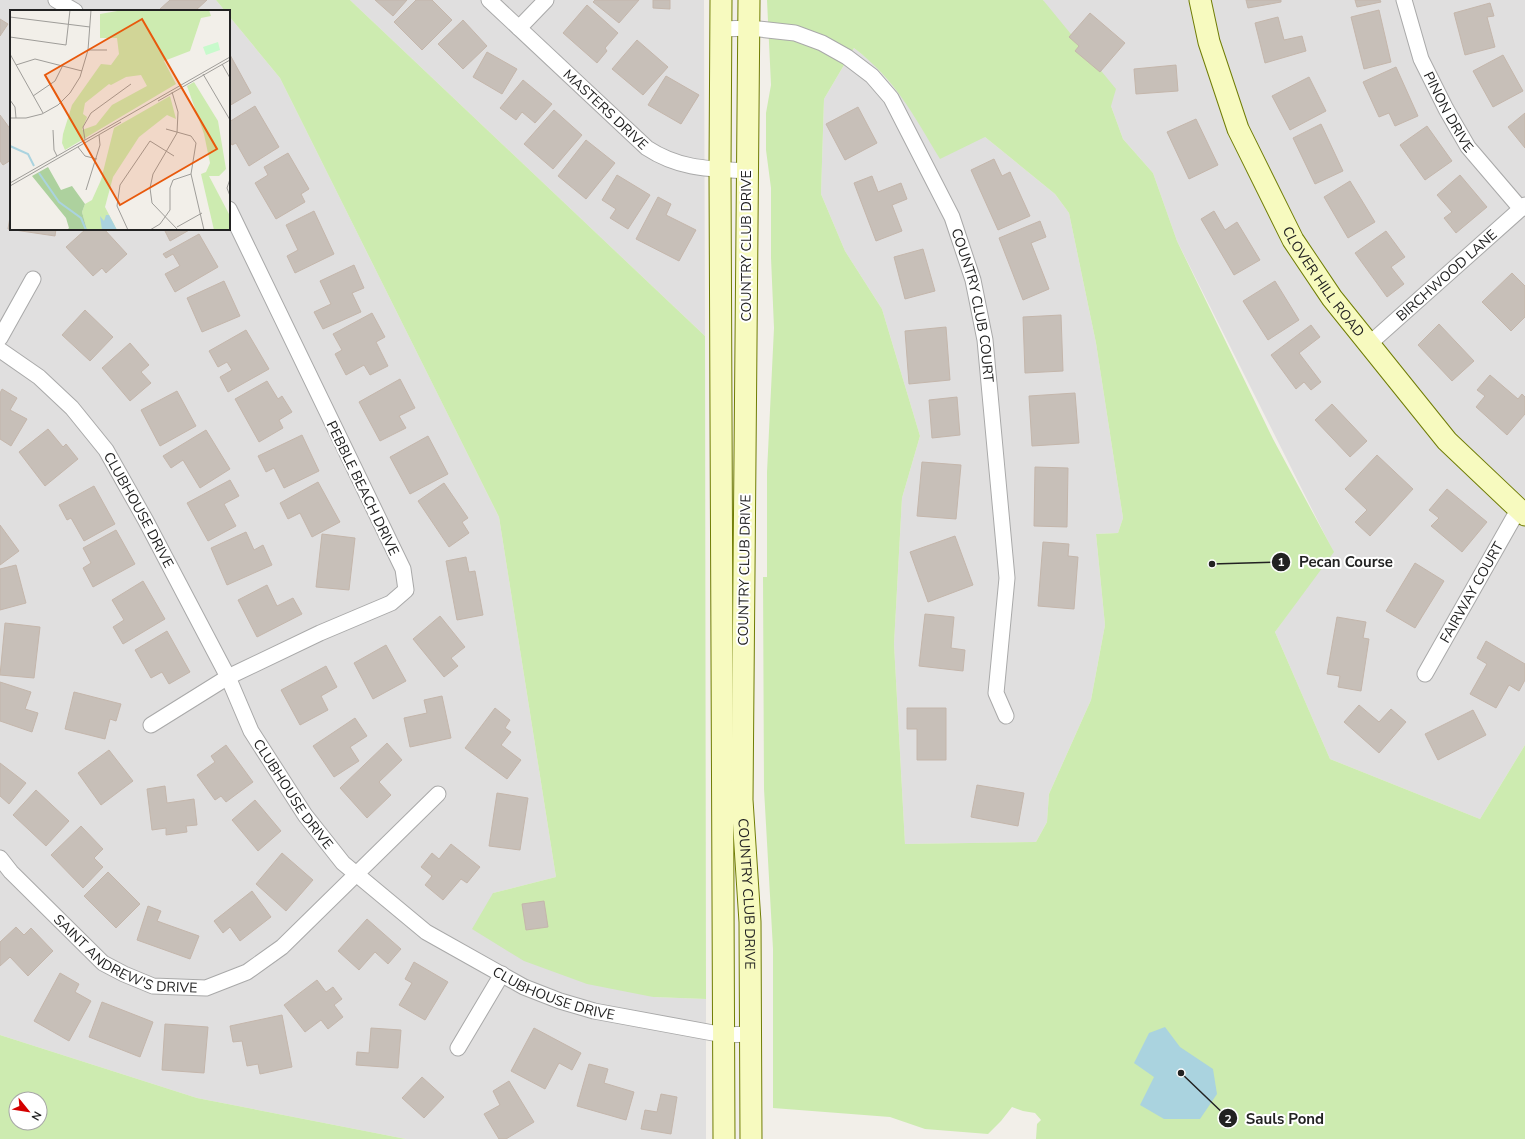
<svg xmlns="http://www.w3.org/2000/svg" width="1525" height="1139" viewBox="0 0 1525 1139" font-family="'Nunito Sans',sans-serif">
  <rect width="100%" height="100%" fill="#f2efe9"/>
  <path fill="#e0dfdf" d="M0 0H216L225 11H11V229H229V16L280 78 499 517 556 877 493 893 653 997 706 999V1139H406L197 1098 0 1035Z
    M350 0H704L705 336Z
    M1043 0H1525V745L1480 819 1330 759 1275 632 1333 551 1177 241 1153 173 1123 139 1111 106Z
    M854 48 873 63 902 96 985 137 1055 194 1069 213 1096 343 1123 518 1118 533 1096 534 1105 625 1091 700 1049 794 1047 822 1036 842 905 844 894 644 902 498 920 436 882 309 845 251 821 194 824 99Z"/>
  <path fill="#cdebb0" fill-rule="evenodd" d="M216 0H350L705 336 706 999 653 997 587 984 524 961 472 929 493 893 556 877 499 517 280 78 229 16V11H225Z
    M767 0H1043L1116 89 1111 106 1123 139 1153 173 1177 241 1273 439 1334 552 1275 632 1330 759 1480 819 1525 745V1139H1036L1037 1124 1041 1120 1035 1113 1023 1111 1012 1107 1001 1121 988 1134 925 1129 890 1117 773 1108V949L764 789 763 577H767V472L774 328 771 258V188L766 150V113L771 85ZM854 48C896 80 914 116 940 159L985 137 1055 194 1069 213 1096 343 1123 518 1118 533 1096 534 1105 625 1091 700 1049 794 1047 822 1036 842 905 844 894 644 902 498 920 436 882 309 845 251 821 194 824 99Z
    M0 1035 197 1098 406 1139H0ZM16 1099H40V1123H16Z"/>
  <path fill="#aad3df" d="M1165 1027 1180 1047 1213 1069 1217 1094 1200 1119H1164L1140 1105 1154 1077 1134 1063 1149 1033Z"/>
  <path fill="#c7bfb8" stroke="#c4b6ab" d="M170 0H207L195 11H161L160 9Z
    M375 0H407L393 16Z
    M416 0H432L452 20 422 50 394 22Z
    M595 0H639L619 23 593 2Z
    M653 0H670V9L653 8Z
    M1246 0H1281V2L1248 8Z
    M1355 0H1380L1381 2 1357 7Z
    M1490 3 1494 16 1487 17 1495 47 1465 55 1454 13Z
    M587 5 618 33 605 48 607 51 597 63 563 33Z
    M1379 10 1391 62 1364 69 1351 17Z
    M1090 13 1125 43 1100 72 1075 51 1079 46 1069 37Z
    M1278 17 1284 40 1302 36 1306 51 1265 63 1255 23Z
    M0 19 8 24 0 36Z
    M463 20 487 46 463 69 438 44Z
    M637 40 668 67 643 95 612 69Z
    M487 52 517 69 502 94 473 77Z
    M229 53 251 93 229 106Z
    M1503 55 1523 91 1493 107 1473 71Z
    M1176 65 1178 91 1136 94 1134 69Z
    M1396 67 1418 116 1395 126 1389 113 1379 117 1363 82Z
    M666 76 699 95 681 124 648 105Z
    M1309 77 1326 111 1290 130 1272 96Z
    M523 80 552 104 535 123 522 112 516 120 500 108Z
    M255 106 279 147 249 166 236 143 232 145 229 140V122Z
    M858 107 877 143 845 160 826 124Z
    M554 110 582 135 553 169 524 144Z
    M1525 113V148L1508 127Z
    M0 115 11 130V160L3 165 0 161Z
    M1196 119 1218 165 1189 179 1167 132Z
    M1321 124 1343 171 1315 184 1293 138Z
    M1427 126 1452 161 1425 180 1400 145Z
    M586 140 615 163 586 199 558 176Z
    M288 153 309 189 301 194 305 202 276 219 255 183 268 175 264 167Z
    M994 159 1002 176 1010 172 1030 216 998 230 971 170Z
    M617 175 650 195 628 229 610 218 616 209 602 200Z
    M1460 175 1487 207 1456 233 1444 218 1452 212 1437 195Z
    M872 176 878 192 901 183 907 199 892 205 902 231 876 241 854 183Z
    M1350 181 1375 222 1348 238 1324 197Z
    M658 197 671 204 666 215 696 230 679 261 636 239Z
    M11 211V229H56L55 236 8 229Z
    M314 211 334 254 295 273 287 256 298 250 286 225Z
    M1214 211 1225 230 1237 222 1260 260 1234 275 1201 219Z
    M1040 221 1046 237 1031 243 1049 289 1023 300 999 238Z
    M86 229H104L127 254 106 273 102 268 93 276 66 247Z
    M164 229H191L170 241Z
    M1386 231 1405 257 1391 267 1404 284 1387 297 1355 253Z
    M199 234 218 267 175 292 165 274 180 266 173 254 166 258 163 254Z
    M923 249 935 291 905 299 894 257Z
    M354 265 364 288 352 293 361 312 323 329 314 312 331 304 320 281Z
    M1512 273 1525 286V317L1511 331 1482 302Z
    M224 281 240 316 202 332 187 298Z
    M1275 281 1299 320 1268 340 1243 301Z
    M85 310 113 337 90 361 62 335Z
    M372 313 385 337 376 342 388 366 370 375 364 365 346 375 335 354 342 350 333 334Z
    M1061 315 1063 371 1025 373 1023 317Z
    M1439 324 1474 361 1452 381 1418 345Z
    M1311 325 1320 337 1299 353 1321 382 1311 390 1304 382 1296 389 1271 355Z
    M946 327 950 380 909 384 905 331Z
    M246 330 269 369 228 392 220 377 232 370 227 362 218 367 209 351Z
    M130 343 149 365 141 372 151 383 130 401 102 368Z
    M1490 375 1518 399 1522 394 1525 397V414L1507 435 1476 407 1485 396 1477 390Z
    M400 379 415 408 399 416 406 428 380 441 359 402Z
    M267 381 278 399 282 396 292 412 279 420 283 428 259 442 235 399Z
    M2 389 17 398 10 410 27 419 11 446 0 439V393Z
    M177 391 196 426 160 446 141 410Z
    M1075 393 1079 443 1032 446 1029 396Z
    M957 397 960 435 932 438 929 400Z
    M1332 404 1367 441 1350 457 1315 420Z
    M48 429 63 447 66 444 78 459 45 486 19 452Z
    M206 430 230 469 200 488 183 460 171 468 163 456Z
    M302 435 319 471 284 488 274 468 266 472 258 456Z
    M428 436 448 474 410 494 390 457Z
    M1377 455 1413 489 1370 536 1355 522 1367 510 1345 489Z
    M922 462 961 465 956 519 917 516Z
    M1035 467 1068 468 1067 527 1034 526Z
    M230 480 239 496 224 504 236 526 208 541 187 503Z
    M318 482 340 522 312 537 300 513 288 519 280 503Z
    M444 483 468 518 462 522 469 533 449 547 418 501Z
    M94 486 115 524 84 541 71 518 67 520 59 505Z
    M1447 489 1487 522 1462 552 1431 526 1439 518 1429 510Z
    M0 525 19 551 0 565Z
    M116 530 135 564 93 587 83 568 91 563 83 548Z
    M246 532 254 550 263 545 272 565 227 585 211 548Z
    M322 534 355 538 349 590 316 587Z
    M955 536 973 585 928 602 910 552Z
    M1043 542 1069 544 1068 556 1078 557 1074 609 1038 606Z
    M466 557 469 572 475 571 483 615 457 620 446 561Z
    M1415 563 1444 581 1415 628 1386 611Z
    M16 565 26 603 0 610V569Z
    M143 581 165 619 123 644 113 627 124 620 112 600Z
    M267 585 277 606 293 598 302 614 257 637 238 600Z
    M925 614 954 617 951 648 965 650 963 671 919 666Z
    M440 616 465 647 451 658 458 666 444 677 413 639Z
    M1337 617 1366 622 1363 638 1369 639 1361 691 1338 687 1340 676 1327 674Z
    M5 623 40 627 34 678 0 675Z
    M167 631 190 672 169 684 162 672 151 678 135 650Z
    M1486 641 1525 664V680L1519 691 1509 685 1496 708 1470 694 1487 664 1477 658Z
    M386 645 406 681 373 699 354 663Z
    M326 666 337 687 321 696 328 710 300 725 281 690Z
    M0 682 31 692 25 709 38 713 32 732 0 721Z
    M74 692 121 704 116 721 110 719 105 739 65 729Z
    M442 696 451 738 410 747 404 718 427 713 424 700Z
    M1359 705 1379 722 1391 709 1406 722 1379 753 1344 722Z
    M495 708 510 720 505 728 511 732 501 745 521 760 507 779 465 748Z
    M907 708H946V760H917V729H907Z
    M1473 710 1486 735 1438 760 1425 734Z
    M355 718 367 736 350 747 359 761 334 777 313 746Z
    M387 743 402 760 379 782 391 795 367 818 340 788Z
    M226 745 253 782 226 802 221 796 215 800 197 775 215 762 211 756Z
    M109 750 133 781 101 805 78 773Z
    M0 763 26 783 9 804 0 796Z
    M977 785 1024 793 1018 826 971 817Z
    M165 786 167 803 194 799 197 825 186 826 187 832 166 835V828L152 830 147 789Z
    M36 790 69 821 46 846 13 815Z
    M497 793 528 798 520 850 489 846Z
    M255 800 281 831 258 851 232 820Z
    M81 826 103 849 94 858 103 867 83 888 51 855Z
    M451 844 480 867 467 883 461 879 443 900 425 885 432 876 421 867 432 853 439 859Z
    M282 853 313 880 286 911 256 884Z
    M108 872 140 904 116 928 84 896Z
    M252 891 271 917 240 941 230 927 223 933 214 921Z
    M544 901 548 927 526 930 522 904Z
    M148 906 161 911 157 921 199 936 190 959 137 940Z
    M367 919 401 949 388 964 375 952 359 970 338 951Z
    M16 927 24 935 31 928 53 951 28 976 10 957 0 966V942Z
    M414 962 448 982 425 1020 399 1005 412 983 405 979Z
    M60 973 79 984 75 992 91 1001 69 1041 34 1021Z
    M317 980 326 992 333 987 342 999 334 1005 343 1017 328 1029 321 1020 305 1032 284 1005Z
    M102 1002 153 1022 140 1057 89 1037Z
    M282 1015 292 1067 260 1074 258 1064 247 1066 242 1041 233 1042 230 1026Z
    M165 1024 208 1027 204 1073 162 1070Z
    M371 1028 401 1030 398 1068 356 1065 357 1052 369 1053Z
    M534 1028 581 1053 572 1070 559 1063 545 1089 511 1071Z
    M589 1064 608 1069 604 1083 634 1092 626 1120 577 1106Z
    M422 1077 444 1097 424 1118 402 1098Z
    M509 1081 534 1122 506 1139H499L484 1114 500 1105 493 1091Z
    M661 1094 677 1097 671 1134 641 1129 645 1110 657 1112Z"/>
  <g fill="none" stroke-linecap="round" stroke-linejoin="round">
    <g stroke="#a9a9a9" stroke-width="17">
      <g id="street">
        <path d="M56 0 75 11"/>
        <path id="s1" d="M489 0 647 148C679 169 709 169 747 171"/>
        <path id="s2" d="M1404 0 1421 59 1446 109 1468 147 1521 209"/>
        <path d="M519 28 546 0"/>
        <path id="s3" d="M722 29 750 28 795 33 822 43 847 57 872 76 891 98 952 217 973 280 985 340 1007 578 996 693 1006 716"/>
        <path d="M0 338 33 279"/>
        <path id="s4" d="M1368 345 1525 205"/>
        <path id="s5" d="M0 350 39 377 72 408 106 450 146 521 228 677 251 731 305 815 343 863 426 932 524 987 560 1001 594 1011 724 1035 751 1034"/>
        <path id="s6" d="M1425 674 1518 510"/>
        <path d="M151 725 228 677 320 633 391 603 406 590 403 569 229 209"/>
        <path id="s7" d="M0 858 11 872 103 963 124 974 153 986 206 988 247 972 282 947 438 794"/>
        <path d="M458 1048 502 974"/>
      </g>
    </g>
    <g stroke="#707d05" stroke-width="23">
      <g id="secondary">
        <path d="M721 0 720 170 724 1139"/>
        <path id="s8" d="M749 0 742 800 750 922 751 1139"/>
        <path id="s9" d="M1200 0 1209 42 1238 129 1293 240 1332 298 1447 441 1525 515"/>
      </g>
    </g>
    <use href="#street" stroke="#fff" stroke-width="15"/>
    <use href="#secondary" stroke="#f7fabf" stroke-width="21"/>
  </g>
  <g text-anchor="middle" stroke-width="4" stroke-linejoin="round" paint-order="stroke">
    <g font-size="14" fill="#222" stroke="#fff">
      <text dy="5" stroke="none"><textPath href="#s1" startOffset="160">MASTERS DRIVE</textPath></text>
      <text dy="5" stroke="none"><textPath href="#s2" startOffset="121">PINON DRIVE</textPath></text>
      <text transform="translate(746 246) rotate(-90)" y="5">COUNTRY CLUB DRIVE</text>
      <text dy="5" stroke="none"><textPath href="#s4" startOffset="105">BIRCHWOOD LANE</textPath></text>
      <text dy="5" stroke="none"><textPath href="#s9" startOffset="310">CLOVER HILL ROAD</textPath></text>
      <text dy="5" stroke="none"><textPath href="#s3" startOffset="416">COUNTRY CLUB COURT</textPath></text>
      <text transform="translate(363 488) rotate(64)" y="5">PEBBLE BEACH DRIVE</text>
      <text dy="5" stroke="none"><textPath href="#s5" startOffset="215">CLUBHOUSE DRIVE</textPath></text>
      <text transform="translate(744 570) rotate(-89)" y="5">COUNTRY CLUB DRIVE</text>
      <text dy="5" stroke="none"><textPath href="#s6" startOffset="94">FAIRWAY COURT</textPath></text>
      <text dy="5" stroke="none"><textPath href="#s5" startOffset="539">CLUBHOUSE DRIVE</textPath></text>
      <text dy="5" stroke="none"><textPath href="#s8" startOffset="894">COUNTRY CLUB DRIVE</textPath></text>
      <text dy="5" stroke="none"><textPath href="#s7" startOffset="164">SAINT ANDREW'S DRIVE</textPath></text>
      <text dy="5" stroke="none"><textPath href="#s5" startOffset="875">CLUBHOUSE DRIVE</textPath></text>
    </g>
  </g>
  <g transform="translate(10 10)">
    <rect width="220" height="220" fill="#f2efe9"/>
    <path d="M113 0H199L201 6 191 8 180 41 154 51 166 74 55 140 52 133 53 124 62 95 91 54 101 55 109 44 107 28H90V4ZM131 65 137 76 102 95 86 115 72 120 77 107 73 104 75 93 99 74 101 75 116 67ZM184 72 208 111 216 159 209 166H199L220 206V220H204L191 164 196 162 200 153 194 124 177 76ZM160 86 166 109 157 105 129 127 103 167 95 197 107 220H77L72 202 75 194 82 190 91 170 104 118Z" fill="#cdebb0" fill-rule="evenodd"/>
    <path d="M38 157 51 180 62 176 75 194 72 202 77 220H57L59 218 56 208 22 166Z" fill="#add19e"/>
    <path d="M208 32 210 40 196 45 193 37Z" fill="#c8facc"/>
    <path d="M96 205H99L107 220H92L90 206 94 211Z" fill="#aad3df"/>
    <path fill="none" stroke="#aad3df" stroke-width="2" d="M0 136 18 144 24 156M29 163 49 192 71 208 76 220"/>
    <path fill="none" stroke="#9f9d99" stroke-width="1" d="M0 7 80 17M0 27 56 35 60 0M78 40H97M0 44 33 103M212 54 220 68M6 55 25 49 72 61M193 64 220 110M162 82 168 102 167 123 143 164 140 178 142 193 168 220M23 86 45 71 53 55M0 90 5 97 6 108M148 91 220 50M0 108H16L32 104 48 95 60 83 70 67 78 40 81 0M156 119 181 126 186 133 181 164 194 220M43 120 44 140 47 146M75 130 73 117 81 103 121 74M68 137 75 146 87 149M220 169 217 178 220 186M0 173 220 47M0 176 111 112M76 180 90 135 89 125M167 217 192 203M118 220 107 196 110 175 140 131 164 146M140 220 150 214 160 200V178L163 170 181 164"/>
    <path fill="#e8590c" fill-opacity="0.15" stroke="#e8590c" stroke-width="2" d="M132 9 207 139 110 195 35 65Z"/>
    <rect width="220" height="220" fill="none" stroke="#222" stroke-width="2"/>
  </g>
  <path fill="none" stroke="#222" stroke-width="1.5" d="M1212 564L1281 562M1181 1073L1228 1118"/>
  <g fill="#222" stroke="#fff" stroke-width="1.5">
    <circle cx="1212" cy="564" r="4"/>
    <circle cx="1181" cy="1073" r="4"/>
    <circle cx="1281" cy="562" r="10"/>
    <circle cx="1228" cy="1118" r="10"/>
  </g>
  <g font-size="12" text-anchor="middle" font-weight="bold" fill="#fff">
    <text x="1281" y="566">1</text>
    <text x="1228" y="1123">2</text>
  </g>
  <g font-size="15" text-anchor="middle" font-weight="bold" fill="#222" stroke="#fff" stroke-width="4" stroke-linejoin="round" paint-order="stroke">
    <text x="1346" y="567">Pecan Course</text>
    <text x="1285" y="1124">Sauls Pond</text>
  </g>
  <g transform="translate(28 1111) rotate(120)"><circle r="19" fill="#ffffff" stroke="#a7a7a7"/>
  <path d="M0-3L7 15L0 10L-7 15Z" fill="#d40000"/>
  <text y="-6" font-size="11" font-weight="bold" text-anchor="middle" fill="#222222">N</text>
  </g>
</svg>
